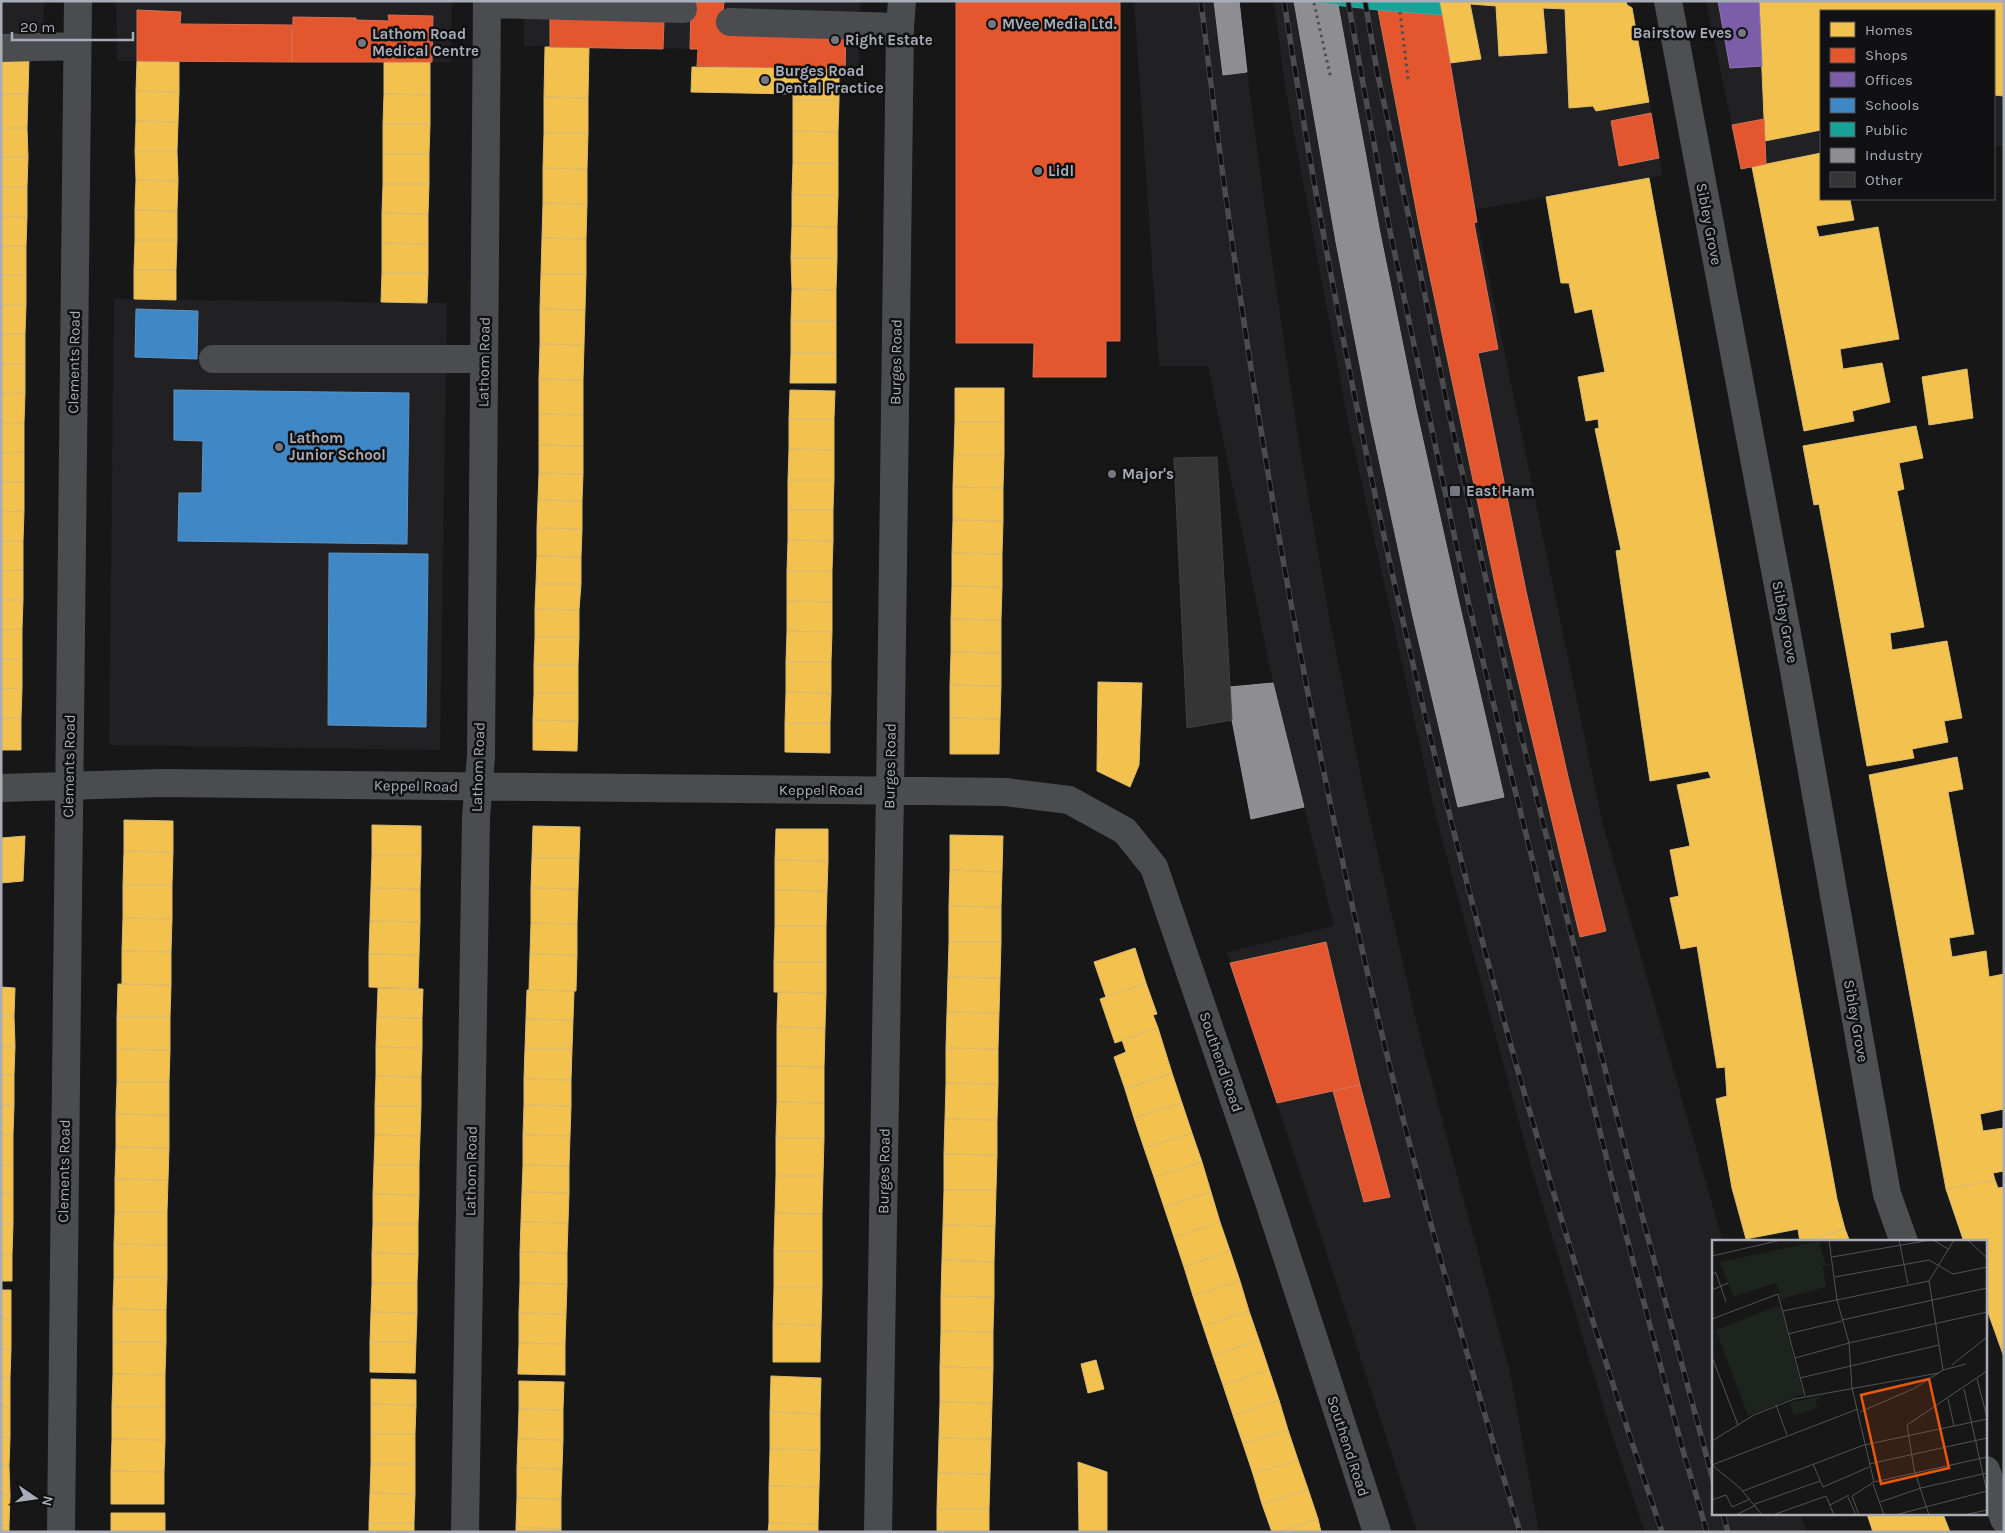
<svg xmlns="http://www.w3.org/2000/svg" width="2005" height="1533" viewBox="0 0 2005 1533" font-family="Karla,sans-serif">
  <rect width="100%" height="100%" fill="#171717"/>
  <path fill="#212123" d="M1 1H44L43 47 1 59Z
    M116 1H452L451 62 117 61Z
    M524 1H860L859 69 697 66 698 49 524 46Z
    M1134 1H1235L1247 72 1271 253 1298 436 1330 622 1367 806 1420 1037 1510 1372 1539 1532H1417L1321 1236 1227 952 1334 926 1273 683 1208 366H1159Z
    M1274 1H1631L1663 175 1475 210 1602 821 1723 1242H1714V1514H1801L1806 1532H1645L1610 1428 1531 1166 1435 813 1349 426 1285 86Z
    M1706 1H2004V146H1994V11H1821V153L1741 169Z
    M114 299 447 303 440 750 109 745Z"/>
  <path fill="#f2c14e" stroke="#dcbb6e" d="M1439 1H1626L1627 5 1632 8 1649 102 1596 111 1593 106 1569 108 1565 9 1543 8 1547 53 1499 56 1496 6 1470 4 1481 59 1450 63Z
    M1759 1H2004V96L1994 95V11H1821V130L1765 141Z
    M545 47H589L588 98 544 97Z
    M1 59H29L28 94H1Z
    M137 61 179 62V92L136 91Z
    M384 62H430V95L384 94Z
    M692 67 839 68V100H793V94L691 92Z
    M136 91 179 92 178 122 136 121Z
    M1 94H28L27 128H1Z
    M384 94 430 95V124H383Z
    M544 97 588 98V133H544Z
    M793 100H839L838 132 793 131Z
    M136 121 178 122 177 151H135Z
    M383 124H430L429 154H383Z
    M1 128H27L28 157H1Z
    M793 131 838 132V163H793Z
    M544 133H588L587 169 543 168Z
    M135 151H177L178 181 136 180Z
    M1821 153V199H1854L1850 200 1854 220 1816 226 1819 237 1878 227 1899 339 1840 349 1843 369 1882 363 1890 402 1852 411 1854 421 1804 431 1752 167Z
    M383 154H429V184H383Z
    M1 157H28L27 187H1Z
    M793 163H838V195H792Z
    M543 168 587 169V204L543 203Z
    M1649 178 1837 1199 1845 1229 1805 1242H1800L1798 1229 1746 1239 1732 1188 1716 1099 1727 1096 1725 1067 1717 1068 1697 946 1681 949 1670 898 1679 896 1670 850 1690 846 1677 785 1711 778 1708 771 1650 781 1616 551 1621 550 1595 429 1599 428 1598 419 1586 421 1578 377 1605 372 1592 309 1575 313 1569 283H1561L1546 197Z
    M136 180 178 181 177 211 135 210Z
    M383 184H429L428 214 382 213Z
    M1 187H27V217L1 216Z
    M792 195H838L837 227 792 226Z
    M543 203 587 204 586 239 542 238Z
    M135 210 177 211V240H135Z
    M382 213 428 214V244L382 243Z
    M1 216 27 217 26 246H1Z
    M792 226 837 227V258H791Z
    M542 238 586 239V274H541Z
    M135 240H177L176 270H134Z
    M382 243 428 244V273H382Z
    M1 246H26V275H1Z
    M791 258H837L836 290 792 289Z
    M134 270H176V300L134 299Z
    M382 273H428L427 303 381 302Z
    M541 274H586L585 310 540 309Z
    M1 275H26V305H1Z
    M792 289 836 290V321H791Z
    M1 305H26L25 334H1Z
    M540 309 585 310 584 345 540 344Z
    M791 321H836V353H791Z
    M1 334H25V364H1Z
    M540 344 584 345 583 380 539 379Z
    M791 353H836V383H790Z
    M1 364H25V393L1 394Z
    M1967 369 1973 418 1929 425 1922 377Z
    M539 379 583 380V415L539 414Z
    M955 388H1004V422H955Z
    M790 390 835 391 834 419H789Z
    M25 393 24 423H1V394Z
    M539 414 583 415V446L539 445Z
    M789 419H834V450L789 449Z
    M955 422H1004V455H954Z
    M1 423H24V452L1 453Z
    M1916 426 1923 458 1899 463 1904 489 1897 491 1924 627 1890 633 1892 650 1947 641 1962 718 1944 721 1948 742 1912 749 1914 758 1867 766 1830 563 1819 504 1814 505 1803 446Z
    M539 445 583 446V474L539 473Z
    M789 449 834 450V480H788Z
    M24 452V482H1V453Z
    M954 455H1004L1003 488 953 487Z
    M539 473 583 474 582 501 538 500Z
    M788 480H834L833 510H788Z
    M1 482H24V511L1 512Z
    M953 487 1003 488V521L953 520Z
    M538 500 582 501V529L537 528Z
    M788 510H833V541L788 540Z
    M24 511 23 541H1V512Z
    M953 520 1003 521 1002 554 952 553Z
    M537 528 582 529 581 557 537 556Z
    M788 540 833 541 832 571H787Z
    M1 541H23V570L1 571Z
    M952 553 1002 554V587L952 586Z
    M537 556 581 557V584H536Z
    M23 570V600H1V571Z
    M787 571H832V602L787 601Z
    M536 584H581L579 610 535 609Z
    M952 586 1002 587 1001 620 951 619Z
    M1 600H23L22 629 1 630Z
    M787 601 832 602V632L787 631Z
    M535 609 579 610V637H535Z
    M951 619 1001 620V653L951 652Z
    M22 629V659H1V630Z
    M787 631 832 632 831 662H786Z
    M535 637H579L578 665H534Z
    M951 652 1001 653V686L950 685Z
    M1 659H22V688L1 689Z
    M786 662H831V693L786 692Z
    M534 665H578V693H534Z
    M1098 682 1142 683 1139 765 1130 787 1097 771Z
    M950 685 1001 686 1000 719 950 718Z
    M22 688 21 718H1V689Z
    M786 692 831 693 830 723H785Z
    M534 693H578V721L533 720Z
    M1 718H21V750H1Z
    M950 718 1000 719 999 754H950Z
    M533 720 578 721 577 751 533 750Z
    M785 723H830V753L785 752Z
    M1957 757 1963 789 1948 792 1974 934 1949 938 1952 957 1986 951 1989 977 2004 974V1109L1980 1114 1983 1131 2004 1128V1171L1993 1173 1995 1180 1946 1189 1869 775Z
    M124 820 173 821V852L124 851Z
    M372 825 421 826V855H372Z
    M533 826 580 827 579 858H532Z
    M776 829H828V861L775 860Z
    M950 835 1003 836 1002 872 950 870Z
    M25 836 23 881 1 883V838Z
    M124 851 173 852 172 885H123Z
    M372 855H421L420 889 371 888Z
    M532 858H579L578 889 531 888Z
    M775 860 828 861 827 891 775 890Z
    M950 870 1002 872 1001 907 949 906Z
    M123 885H172V919L123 918Z
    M371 888 420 889V922L370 921Z
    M531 888 578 889 577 924 531 923Z
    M775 890 827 891 826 926H775Z
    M949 906 1001 907V942H949Z
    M123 918 172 919 171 952 122 951Z
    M370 921 420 922 419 955 369 954Z
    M531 923 577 924V955L530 954Z
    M775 926H826V962H774Z
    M949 942H1001L1000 978 948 977Z
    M1135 948 1146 983 1106 997 1094 962Z
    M122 951 171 952V985L122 984Z
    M369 954 419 955 418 989 369 987Z
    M530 954 577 955 576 991 529 990Z
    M774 962H826V993L774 992Z
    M948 977 1000 978 999 1013 947 1012Z
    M1146 983 1157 1014 1153 1015 1158 1028 1115 1043 1100 999Z
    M118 984 171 985 170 1017H117Z
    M1 987 15 988 14 1016H1Z
    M378 988 423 989 422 1018 377 1017Z
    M527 990 574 991 573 1020 526 1019Z
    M778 992 826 993 825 1028 777 1027Z
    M947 1012 999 1013 998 1049 946 1048Z
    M1 1016H14L15 1046H1Z
    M117 1017H170V1050L117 1049Z
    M377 1017 422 1018V1048L376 1047Z
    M526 1019 573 1020 572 1049H525Z
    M777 1027 825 1028 824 1067 777 1066Z
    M1158 1028 1172 1073 1125 1089 1114 1057 1126 1052 1122 1040Z
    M1 1046H15L14 1075H1Z
    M376 1047 422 1048 421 1077 376 1076Z
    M946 1048 998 1049V1084L946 1083Z
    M117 1049 170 1050 169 1082H117Z
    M525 1049H572L571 1080 524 1079Z
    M777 1066 824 1067V1103L777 1102Z
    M1172 1073 1182 1103 1134 1118 1125 1089Z
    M1 1075H14V1105H1Z
    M376 1076 421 1077V1106H375Z
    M524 1079 571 1080V1106L524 1105Z
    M117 1082H169V1115L116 1114Z
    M946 1083 998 1084 997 1120 945 1119Z
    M777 1102 824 1103V1138H776Z
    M1182 1103 1192 1133 1144 1148 1134 1118Z
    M1 1105H14L13 1135H1Z
    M524 1105 571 1106 570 1136 523 1135Z
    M375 1106H421L420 1136 375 1135Z
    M116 1114 169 1115V1148L116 1147Z
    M945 1119 997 1120V1155L944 1154Z
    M1192 1133 1202 1162 1154 1177 1144 1148Z
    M1 1135H13V1165H1Z
    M375 1135 420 1136 419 1165H374Z
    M523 1135 570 1136 569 1166 523 1165Z
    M776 1138H824L823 1176H776Z
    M116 1147 169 1148 168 1180 115 1179Z
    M944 1154 997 1155 996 1190H944Z
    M1202 1162 1211 1192 1164 1207 1154 1177Z
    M1 1165H13V1194H1Z
    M374 1165H419V1195L373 1194Z
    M523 1165 569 1166V1193L522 1192Z
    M776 1176H823L822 1214 775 1213Z
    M115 1179 168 1180 167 1212H115Z
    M1995 1180 1998 1188 2004 1187V1357L1986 1307V1242H1964L1946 1189Z
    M944 1190H996L995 1226 943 1225Z
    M522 1192 569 1193 568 1223 521 1222Z
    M1211 1192 1220 1222 1174 1237 1164 1207Z
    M1 1194H13V1224H1Z
    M373 1194 419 1195 418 1224H373Z
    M115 1212H167V1245L114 1244Z
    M775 1213 822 1214V1251H774Z
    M521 1222 568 1223 567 1253 520 1252Z
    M1220 1222 1230 1251 1184 1267 1174 1237Z
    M1 1224H13L12 1254H1Z
    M373 1224H418V1254L372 1253Z
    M943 1225 995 1226 994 1262 942 1260Z
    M1845 1229 1850 1242H1805Z
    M114 1244 167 1245V1277H114Z
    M774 1251H822V1287H774Z
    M1230 1251 1240 1281 1193 1296 1184 1267Z
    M520 1252 567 1253V1284L520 1283Z
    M372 1253 418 1254 417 1283H372Z
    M1 1254H12V1281H1Z
    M942 1260 994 1262V1297L941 1296Z
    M114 1277H167L166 1310 113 1309Z
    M1240 1281 1249 1311 1203 1326 1193 1296Z
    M372 1283H417V1313L371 1312Z
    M520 1283 567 1284 566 1314 519 1313Z
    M774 1287H822L821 1325 773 1324Z
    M1 1290H11V1319H1Z
    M941 1296 994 1297 993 1332 941 1331Z
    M113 1309 166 1310V1342H113Z
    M1249 1311 1259 1340 1213 1356 1203 1326Z
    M371 1312 417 1313 416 1342H370Z
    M519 1313 566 1314 565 1344 519 1343Z
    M1 1319H11V1349H1Z
    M773 1324 821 1325 820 1362H773Z
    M941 1331 993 1332V1368L940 1367Z
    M1259 1340 1269 1370 1223 1385 1213 1356Z
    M113 1342H166L165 1375 113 1374Z
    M370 1342H416L415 1373 370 1372Z
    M519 1343 565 1344V1375L518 1374Z
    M1 1349H11L10 1378H1Z
    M1096 1360 1104 1389 1088 1393 1081 1364Z
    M940 1367 993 1368 992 1403 940 1402Z
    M1269 1370 1279 1400 1233 1415 1223 1385Z
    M113 1374 165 1375V1407H112Z
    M771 1376 821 1378 820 1414 770 1412Z
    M1 1378H10V1407H1Z
    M371 1379 416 1380V1405L371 1404Z
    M519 1381 564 1382 563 1410 519 1409Z
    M1279 1400 1288 1430 1243 1444 1233 1415Z
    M940 1402 992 1403 991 1439 939 1438Z
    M371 1404 416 1405 415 1434H371Z
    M1 1407H10V1437H1Z
    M112 1407H165V1440L112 1439Z
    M519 1409 563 1410V1440L518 1439Z
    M770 1412 820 1414V1450L770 1449Z
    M1288 1430 1298 1460 1253 1474 1243 1444Z
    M371 1434H415V1464H371Z
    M1 1437H10L9 1466H1Z
    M939 1438 991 1439 990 1474 938 1473Z
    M112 1439 165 1440 164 1472 111 1471Z
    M518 1439 563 1440 562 1469 517 1468Z
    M770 1449 820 1450 819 1487 769 1486Z
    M1298 1460 1308 1489 1262 1504 1253 1474Z
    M1078 1462 1107 1472V1532H1079Z
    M371 1464H415V1494L370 1493Z
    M1 1466H9L10 1495H1Z
    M517 1468 562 1469 561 1499 517 1498Z
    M111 1471 164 1472V1504H111Z
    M938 1473 990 1474 989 1509H937Z
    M769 1486 819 1487 818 1524 769 1523Z
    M1308 1489 1318 1519 1277 1532H1272L1262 1504Z
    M370 1493 415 1494 414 1523H369Z
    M1 1495H10L9 1525H1Z
    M517 1498 561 1499V1529L516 1527Z
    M937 1509H989V1532H937Z
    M111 1513H165V1532H111Z
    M1867 1514H1943L1950 1532H1873Z
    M1318 1519 1321 1532H1277Z
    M369 1523H414V1532H369Z
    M769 1523 818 1524V1532H768Z
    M1 1525H9V1532H1Z
    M516 1527 561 1529V1532H516Z"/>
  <path fill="#e4572e" stroke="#d27157" d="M691 1H724L723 14 846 33 845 69 697 66 698 49H690Z
    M956 1H1120V341H1106V377H1033L1034 343H956Z
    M137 10 181 12 180 24 292 25V62L137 61Z
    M1378 10 1442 15 1477 222 1474 223 1498 349 1478 353 1526 591 1569 781 1606 931 1580 937 1498 598 1419 225Z
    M388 15 433 16 432 62H292L293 17 356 18V20L389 21Z
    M550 19 664 21 663 49 550 47Z
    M1651 113 1659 158 1619 166 1611 121Z
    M1764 119 1766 164 1741 169 1732 125Z
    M1326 942 1360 1085 1277 1103 1230 963Z
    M1360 1085 1390 1197 1364 1202 1333 1091Z"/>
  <path fill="#7b5ea7" stroke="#8876ac" d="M1718 1H1759L1762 66 1730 68Z"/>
  <path fill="#3f88c5" stroke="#5e93c1" d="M136 309 198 311 197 359 135 357Z
    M174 390 409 393 407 544 178 541 179 493H202L203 441 174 440Z
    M329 553 428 554 426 727 328 725Z"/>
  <path fill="#17a398" stroke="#42a6a2" d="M1300 1H1439L1442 15 1378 10Z"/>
  <path fill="#8d8d92" stroke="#95979d" d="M1214 1H1239L1247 72 1223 75Z
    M1294 1 1338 5 1380 233 1416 409 1460 607 1504 797 1458 807 1413 617 1371 422 1336 242Z
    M1273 683 1304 807 1251 819 1232 720 1230 687Z"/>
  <path fill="#353536" stroke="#3f4043" d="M1217 457 1232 720 1187 728 1174 458Z"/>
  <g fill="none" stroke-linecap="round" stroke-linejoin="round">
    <path stroke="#4d4e52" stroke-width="3" stroke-dasharray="2.5 4" stroke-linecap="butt" d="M1314 3 1331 79
      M1400 12 1408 79"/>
    <path stroke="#4b4c50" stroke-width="28" d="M487 4 683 9
      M730 22 900 27
      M1 48 77 46
      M213 359H484
      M1 788 161 783 925 791 1005 792 1069 800 1125 831 1154 867 1268 1199 1377 1532
      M61 1532 78 1
      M465 1532 476 817 481 756 487 1
      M878 1532 890 791 900 27 902 1"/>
    <path stroke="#4d4f52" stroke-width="28" d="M1668 1 1795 676 1887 1194 1904 1242
      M1986 1470 2004 1519"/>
    <g stroke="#4b4c4f" stroke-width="5.5">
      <path id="rail" d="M1201 1C1242 353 1302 703 1385 1047 1425 1210 1471 1371 1520 1532
        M1284 1C1365 521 1492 1034 1662 1532
        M1348 1 1390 231 1469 605 1619 1208 1682 1447 1707 1532
        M1365 1 1377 71 1411 227 1447 404 1517 719 1639 1204 1714 1484
        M1723 1514 1728 1532"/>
    </g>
    <use href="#rail" stroke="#111113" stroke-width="4" stroke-dasharray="11" stroke-linecap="butt"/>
  </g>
  <g fill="#757880" stroke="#111113" stroke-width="2">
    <circle cx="992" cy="24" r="5"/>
    <circle cx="1742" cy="33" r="5"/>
    <circle cx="835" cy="40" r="5"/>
    <circle cx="362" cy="43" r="5"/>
    <circle cx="765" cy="80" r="5"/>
    <circle cx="1038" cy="171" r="5"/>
    <circle cx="279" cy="447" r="5"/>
    <circle cx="1112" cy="474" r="5"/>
    <rect x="1449" y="485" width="12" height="12" rx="2.5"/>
  </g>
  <g text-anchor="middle" stroke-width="5" stroke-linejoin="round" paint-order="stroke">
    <g font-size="15" font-weight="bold" fill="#a8adb8" stroke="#111113" text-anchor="start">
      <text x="1002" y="29">MVee Media Ltd.</text>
      <text x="1732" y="38" text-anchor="end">Bairstow Eves</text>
      <text x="372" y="39">Lathom Road<tspan x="372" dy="17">Medical Centre</tspan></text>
      <text x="845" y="45">Right Estate</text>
      <text x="775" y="76">Burges Road<tspan x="775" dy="17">Dental Practice</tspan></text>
      <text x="1048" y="176">Lidl</text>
      <text x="289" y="443">Lathom<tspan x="289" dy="17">Junior School</tspan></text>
      <text x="1122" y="479">Major's</text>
      <text x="1466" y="496">East Ham</text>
    </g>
    <g font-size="15" fill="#a8adb8" stroke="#111113">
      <text transform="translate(1709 224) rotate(79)" y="5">Sibley Grove</text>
      <text transform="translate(74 362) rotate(-89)" y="5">Clements Road</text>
      <text transform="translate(484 362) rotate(-89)" y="5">Lathom Road</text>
      <text transform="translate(896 362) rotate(-89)" y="5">Burges Road</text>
      <text transform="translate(1785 622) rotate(79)" y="5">Sibley Grove</text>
      <text transform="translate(69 766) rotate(-89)" y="5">Clements Road</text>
      <text transform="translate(890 766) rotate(-89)" y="5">Burges Road</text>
      <text transform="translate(478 767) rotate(-88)" y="5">Lathom Road</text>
      <text transform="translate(416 786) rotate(1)" y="5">Keppel Road</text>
      <text x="821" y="795">Keppel Road</text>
      <text transform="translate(1856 1021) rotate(80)" y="5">Sibley Grove</text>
      <text transform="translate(1221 1062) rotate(71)" y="5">Southend Road</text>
      <text transform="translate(64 1171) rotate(-89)" y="5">Clements Road</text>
      <text transform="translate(471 1171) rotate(-89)" y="5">Lathom Road</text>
      <text transform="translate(884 1171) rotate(-89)" y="5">Burges Road</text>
      <text transform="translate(1348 1446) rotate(72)" y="5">Southend Road</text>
    </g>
  </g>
  <g transform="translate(1712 1240)">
    <rect width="275" height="275" fill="#171717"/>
    <path d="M107 1 113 23 119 25 111 26 114 47 69 59 64 43 22 56 20 53 8 22ZM68 65 91 154 36 176 4 90ZM109 156 103 161 106 168 82 176 78 163Z" fill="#1d241e"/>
    <path fill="none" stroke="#515357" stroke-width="1" d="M117 0 125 60 137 103 140 148 162 242 140 256 147 275M187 0 196 44M221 0 236 9M256 0 275 18M0 16 69 0M120 17 219 0M0 33H4L14 62M123 37 217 20 241 34 275 27M0 50 16 43M71 71 217 41M0 79 66 54 93 156M130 80 275 48M76 94 130 81M137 103 275 72M0 117 26 185M83 118 137 103M240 125 275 97M231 130 254 124M88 138 227 105M265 139 275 177M252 149 275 252M236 159 242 186M64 165 75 195M148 172 203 148 231 130 217 41 242 0M0 201 42 175 82 159 227 133M101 224 111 247 157 227M157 224 275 198M0 225 146 169M0 225 28 248 50 275M162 242 275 217M161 244 172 275M31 251 152 205 275 179M136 257 144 275M0 260 14 255 20 267 38 259M168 262 209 248 275 233M43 264 108 241M118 265 137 255M24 275 44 265M61 275 114 256 122 275M183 275 275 251M217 275 202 229 195 185 275 131M252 275 275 270"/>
    <path fill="#e8590c" fill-opacity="0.15" stroke="#e8590c" stroke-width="2.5" d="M217 139 237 228 169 244 149 155Z"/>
    <rect width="275" height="275" fill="none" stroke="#a8adb8" stroke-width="2.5"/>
  </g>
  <rect width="2005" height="1533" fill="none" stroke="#a8adb8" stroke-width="5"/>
  <rect x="1820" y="10" width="175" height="190" fill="#111113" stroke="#4d4f55"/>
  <rect x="1830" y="22" width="25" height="15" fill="#f2c14e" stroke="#4d4f55"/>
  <text x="1865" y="35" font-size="15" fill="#a8adb8">Homes</text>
  <rect x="1830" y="48" width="25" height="15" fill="#e4572e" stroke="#4d4f55"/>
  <text x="1865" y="60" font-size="15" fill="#a8adb8">Shops</text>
  <rect x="1830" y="72" width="25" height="15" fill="#7b5ea7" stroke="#4d4f55"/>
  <text x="1865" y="85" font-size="15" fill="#a8adb8">Offices</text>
  <rect x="1830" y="98" width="25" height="15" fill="#3f88c5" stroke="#4d4f55"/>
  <text x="1865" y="110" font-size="15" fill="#a8adb8">Schools</text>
  <rect x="1830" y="122" width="25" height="15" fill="#17a398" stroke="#4d4f55"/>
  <text x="1865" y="135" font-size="15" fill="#a8adb8">Public</text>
  <rect x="1830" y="148" width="25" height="15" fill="#8d8d92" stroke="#4d4f55"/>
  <text x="1865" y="160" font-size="15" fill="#a8adb8">Industry</text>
  <rect x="1830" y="172" width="25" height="15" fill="#353536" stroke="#4d4f55"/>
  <text x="1865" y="185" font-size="15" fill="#a8adb8">Other</text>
  <g transform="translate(35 1498) rotate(103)" stroke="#111113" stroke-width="4" paint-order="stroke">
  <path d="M0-4L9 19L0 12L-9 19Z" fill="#a8adb8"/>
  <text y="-8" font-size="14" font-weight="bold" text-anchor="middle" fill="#a8adb8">N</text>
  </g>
  <path d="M12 32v8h121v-8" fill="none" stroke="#a8adb8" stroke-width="2.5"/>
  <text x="20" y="32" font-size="15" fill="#a8adb8" stroke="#111113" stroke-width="4" paint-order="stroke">20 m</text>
</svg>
